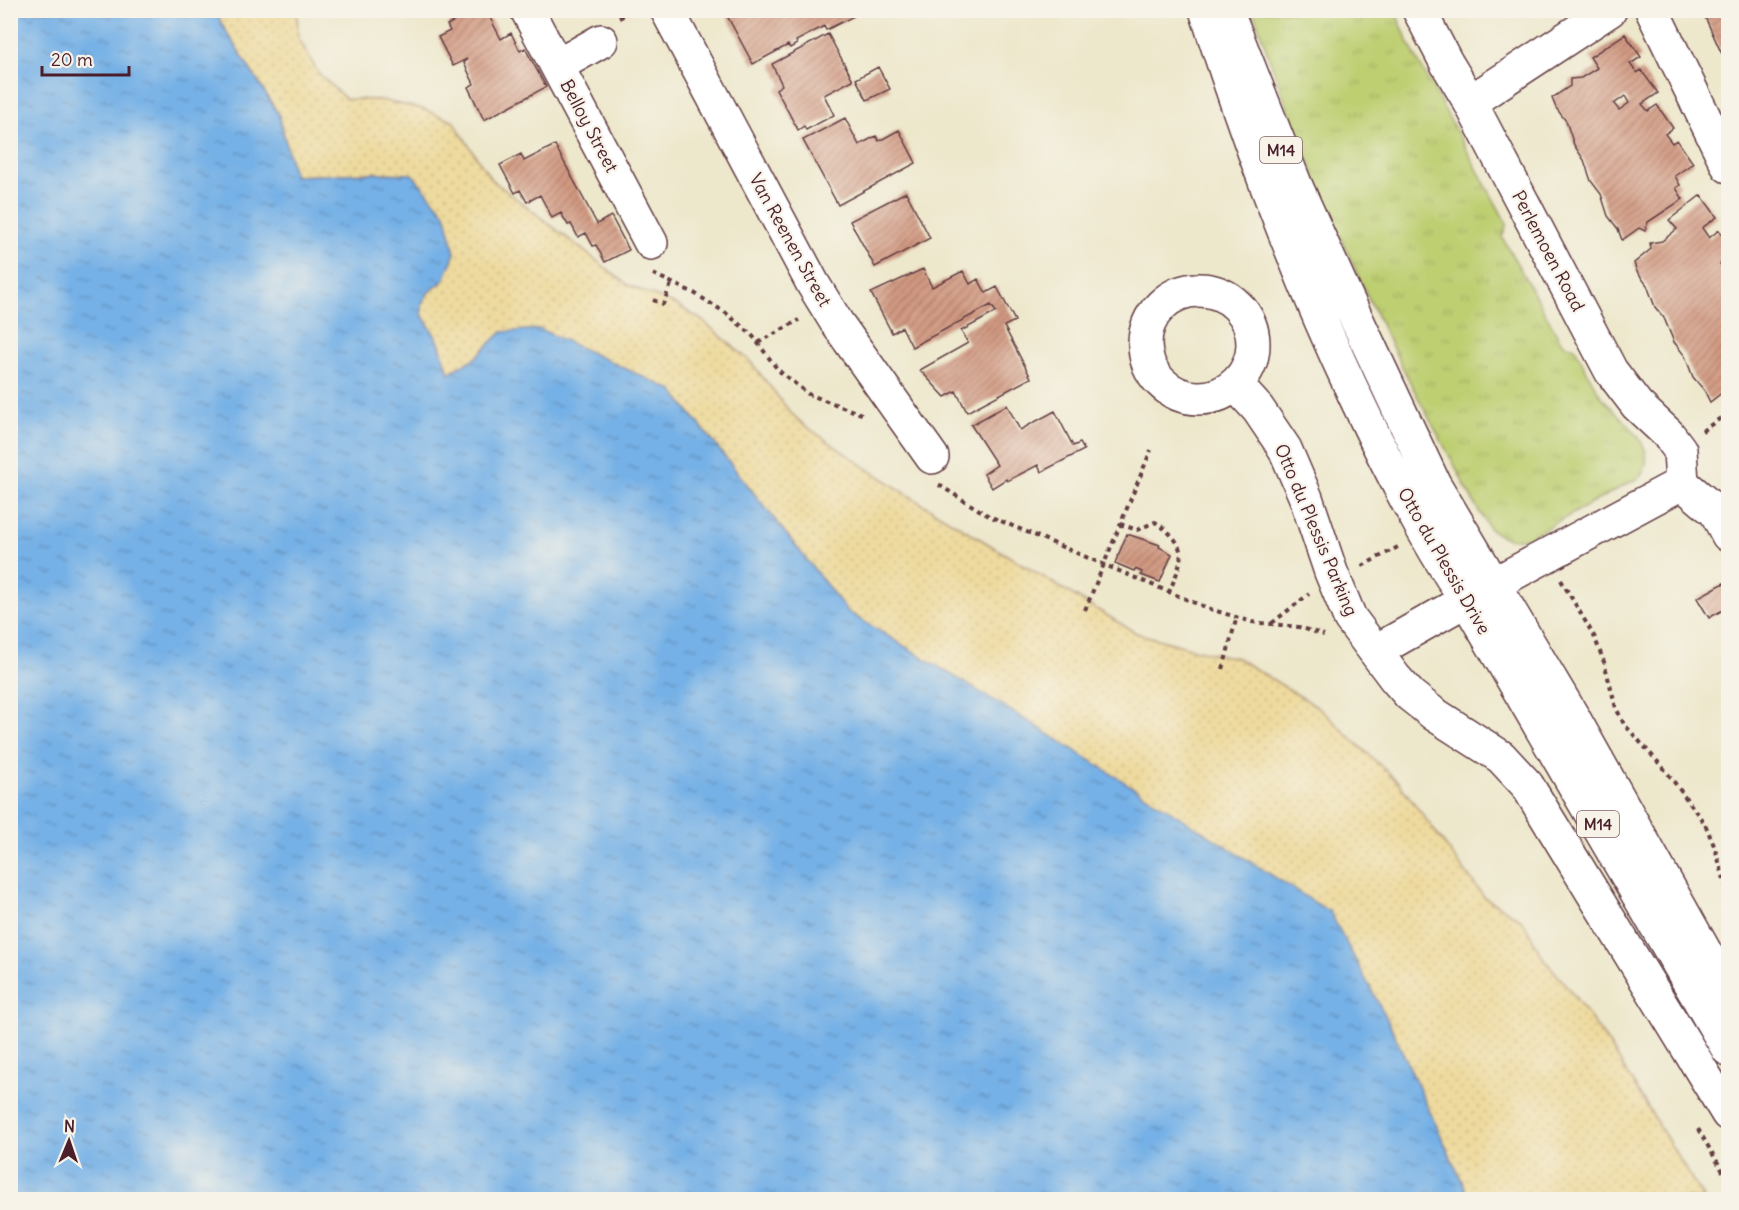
<svg xmlns="http://www.w3.org/2000/svg" width="1739" height="1210" viewBox="0 0 1739 1210" font-family="Delius,sans-serif">
  <defs>
    <pattern id="grass-tufts" width="24" height="20" patternUnits="userSpaceOnUse" patternTransform="scale(1.5)"><rect width="24" height="20" fill="#becf72"/><path d="M3 7l-1-3M5 7V3M7 7l1-3M15 17l-1-3M17 17v-4M19 17l1-3" fill="none" stroke="#a5b163"/></pattern>
    <pattern id="sand-dots" width="8" height="8" patternUnits="userSpaceOnUse" patternTransform="scale(1.5)"><rect width="8" height="8" fill="#eeda9e"/><path d="M2 2h.1M6 6h.1" fill="none" stroke="#cebb88" stroke-width="1.8" stroke-linecap="round"/></pattern>
    <pattern id="water-ripples" width="26" height="14" patternUnits="userSpaceOnUse" patternTransform="scale(1.5)"><rect width="26" height="14" fill="#75b0e6"/><path d="M2 4q2-2 4 0t4 0M15 11q2-2 4 0t4 0" fill="none" stroke="#628fbb"/></pattern>
    <pattern id="building-hatch" width="6" height="6" patternUnits="userSpaceOnUse" patternTransform="scale(1.5)"><rect width="6" height="6" fill="#d19981"/><path d="M-1 1l2-2M0 6l6-6M5 7l2-2" fill="none" stroke="#ac7c6a"/></pattern>
  </defs>
  <rect width="100%" height="100%" fill="#f7f3e8"/>
  <filter id="ink" filterUnits="userSpaceOnUse"><feTurbulence type="fractalNoise" baseFrequency=".0167" numOctaves="2"/><feDisplacementMap in="SourceGraphic" scale="12" xChannelSelector="R" yChannelSelector="G"/><feConvolveMatrix kernelMatrix="1 2 1 2 8 2 1 2 1" color-interpolation-filters="sRGB"/></filter>
  <filter id="wash" filterUnits="userSpaceOnUse"><feTurbulence type="fractalNoise" baseFrequency=".008" numOctaves="4" result="noise"/><feDisplacementMap in="SourceGraphic" scale="24" xChannelSelector="R" yChannelSelector="G"/><feGaussianBlur stdDeviation="1.35" result="paint"/><feColorMatrix in="noise" values="0 0 0 0 0 0 0 0 0 0 0 0 0 0 0 0 0 1.4 0 .05"/><feComposite in="paint" operator="in"/></filter>
  <g filter="url(#wash)">
    <rect width="100%" height="100%" fill="#ede7cb"/>
    <path fill="url(#grass-tufts)" stroke="#84774e" stroke-width="1.5" d="M1253 11H1395L1411 48 1507 224 1502 237 1562 343 1575 348C1583 363 1590 379 1599 393 1615 418 1664 444 1640 477L1528 538C1512 541 1501 538 1489 528 1472 502 1459 472 1443 444 1367 306 1303 160 1253 11Z"/>
    <path fill="url(#sand-dots)" stroke="#9c7c64" stroke-width="1.5" d="M217 11H297L298 37 319 74 346 99 381 100 423 109 453 121 491 179 628 285 679 306 703 321 750 361 790 412 804 425 877 475 919 502 1136 633 1197 650 1237 658 1318 707 1398 782 1484 897 1522 920 1544 959 1570 990 1609 1044 1704 1199H1470L1389 1023 1036 726 848 612 672 390 502 332 475 358 449 373 438 340 422 315V304L428 293 444 280 411 174 369 173 294 176 279 115 221 23Z"/>
    <path fill="url(#water-ripples)" stroke="#606888" stroke-width="1.5" d="M10 11H217L221 23 279 115 294 176 369 173 412 174 445 213 455 253 444 280 428 293 422 304V315L438 340 449 373 475 358 502 332 540 329 672 390 848 612 1036 726 1330 912 1389 1023 1470 1199H11Z"/>
    <g id="blocks">
      <path fill="url(#building-hatch)" fill-rule="evenodd" d="M474 10H486L501 39 511 33 520 51 525 48 546 87 484 120 468 87 474 84 464 63 467 59 453 66 438 37 450 31 447 25Z
        M724 10H851L854 16 826 30 824 26 796 41 797 44 790 48 788 45 753 64Z
        M1697 10H1728V60L1721 52 1705 17Z
        M828 34 853 80 824 95 834 115 806 130 804 126 798 130 776 89 782 85 772 64Z
        M1625 34 1641 57 1630 64 1637 73 1641 70 1658 93 1642 104 1648 111 1657 105 1673 128 1665 134 1672 143 1677 140 1693 163 1675 176 1680 185 1676 188 1683 199 1648 222 1645 231 1639 228 1622 240 1618 229 1608 216 1601 194 1591 181 1584 160 1574 145 1566 121 1556 108 1552 98 1570 86V79L1581 78 1597 68 1590 57ZM1625 96 1629 103 1619 110 1614 104Z
        M878 67 890 89 867 100 856 79Z
        M845 118 859 145 876 136 879 141 899 130 916 163 838 205 803 140Z
        M555 145 597 224 611 216 629 250 605 262 596 245 593 246 586 233 578 237 571 224 568 225 561 213 552 218 540 195 527 202 520 190 515 193 500 165 521 154 524 161Z
        M906 192 930 238 875 267 850 221Z
        M1701 195 1717 217 1702 228 1709 238 1719 230 1728 243V258L1720 264 1727 273 1728 272V388L1710 402 1704 390 1693 377 1685 356 1674 342 1664 318 1655 307 1647 285 1637 272 1634 263 1651 249 1650 243 1662 241 1677 229 1669 220Z
        M923 269 932 287 963 271 970 284 978 279 986 293 997 287 1015 321 1004 326 1031 378 967 412 956 391 945 397 920 370 968 343 961 331 996 312 991 305 912 347 902 327 892 333 871 293Z
        M1007 405 1020 430 1055 411 1073 446 1080 443 1084 450 1041 472 1038 465 1007 481 1006 479 992 488 984 474 997 465 971 425Z
        M1127 534 1160 545 1159 547 1172 554 1160 582 1141 575 1142 572 1135 569 1134 571 1115 563Z
        M1724 583 1728 591V607L1709 618 1697 598Z"/>
    </g>
  </g>
  <g filter="url(#ink)">
    <use href="#blocks" fill-opacity="0" stroke="#623d43" stroke-width="1.5"/>
    <g fill="none" stroke-linecap="round" stroke-linejoin="round">
      <g stroke="#623d43" stroke-width="36">
        <path id="minor" d="M527 10 651 243
          M667 10 813 284 837 323 932 457
          M1419 10 1446 62 1470 102 1611 371 1637 405 1668 434 1680 450 1682 483 1716 512 1728 535
          M1652 10 1728 166
          M557 66 601 41
          M1470 102 1610 10
          M1145 344a54 54 0 1 1 108 0a54 54 0 1 1-108 0Z
          M1236 385 1258 409 1285 449 1306 498 1331 572 1350 618 1395 678 1410 695 1434 714 1501 757 1527 785 1728 1114
          M1376 651 1505 578 1682 483"/>
      </g>
      <g stroke="#623d43" stroke-width="36">
        <path id="major" d="M1206 10C1248 142 1296 271 1355 396 1388 466 1423 536 1466 599L1728 1049
          M1231 22 1295 184 1341 286 1434 484 1574 719 1728 993"/>
      </g>
      <path stroke="#623d43" stroke-width="4" stroke-dasharray="4.5 4.5" stroke-linecap="butt" d="M619 18 634 10
        M653 274 694 293 726 313 752 335 778 370 808 394 864 415
        M653 300 663 304 672 282
        M758 343 799 320
        M1702 431 1728 413
        M939 485 989 516 1207 608 1252 622 1299 627 1324 635
        M1120 524 1137 530 1155 522C1189 545 1184 558 1169 592
        M1362 566 1398 547
        M1561 580 1594 636 1604 662 1616 708 1624 724 1666 771 1705 824 1715 848 1728 893
        M1085 610 1151 450
        M1272 623 1309 594
        M1223 669 1237 616
        M1698 1129 1728 1180"/>
      <use href="#minor" stroke="#fff" stroke-width="33"/>
      <use href="#major" stroke="#fff" stroke-width="33"/>
    </g>
  </g>
  <g text-anchor="middle" stroke-width="4.5" stroke-linejoin="round" paint-order="stroke">
    <g fill="#f7f3e8" stroke="#7e5f64" stroke-width="1.5">
      <rect x="1260" y="137" width="42" height="26" rx="4.5"/>
      <rect x="1577" y="811" width="42" height="26" rx="4.5"/>
    </g>
    <g font-size="16" font-weight="bold" fill="#4a1f2b">
      <text x="1281" y="156">M14</text>
      <text x="1598" y="830">M14</text>
    </g>
    <g font-size="18" fill="#4a1f2b" stroke="#f7f3e8">
      <text transform="translate(589 126) rotate(62)" y="6">Belloy Street</text>
      <text transform="translate(790 240) rotate(61)" y="6">Van Reenen Street</text>
      <text transform="translate(1548 251) rotate(62)" y="6">Perlemoen Road</text>
      <text transform="translate(1316 530) rotate(67)" y="6">Otto du Plessis Parking</text>
      <text transform="translate(1444 561) rotate(60)" y="6">Otto du Plessis Drive</text>
    </g>
  </g>
  <rect width="1739" height="1210" fill="none" stroke="#f7f3e8" stroke-width="36"/>
  <g transform="translate(69 1141) rotate(2)" stroke="#f7f3e8" stroke-width="4.5" paint-order="stroke">
  <path d="M0-4.5L10 22L0 15L-10 22Z" fill="#4a1f2b"/>
  <text y="-9" font-size="16" font-weight="bold" text-anchor="middle" fill="#4a1f2b">N</text>
  </g>
  <path d="M42 66v9h87v-9" fill="none" stroke="#4a1f2b" stroke-width="3"/>
  <text x="51" y="66" font-size="18" fill="#4a1f2b" stroke="#f7f3e8" stroke-width="4.5" paint-order="stroke">20 m</text>
</svg>
